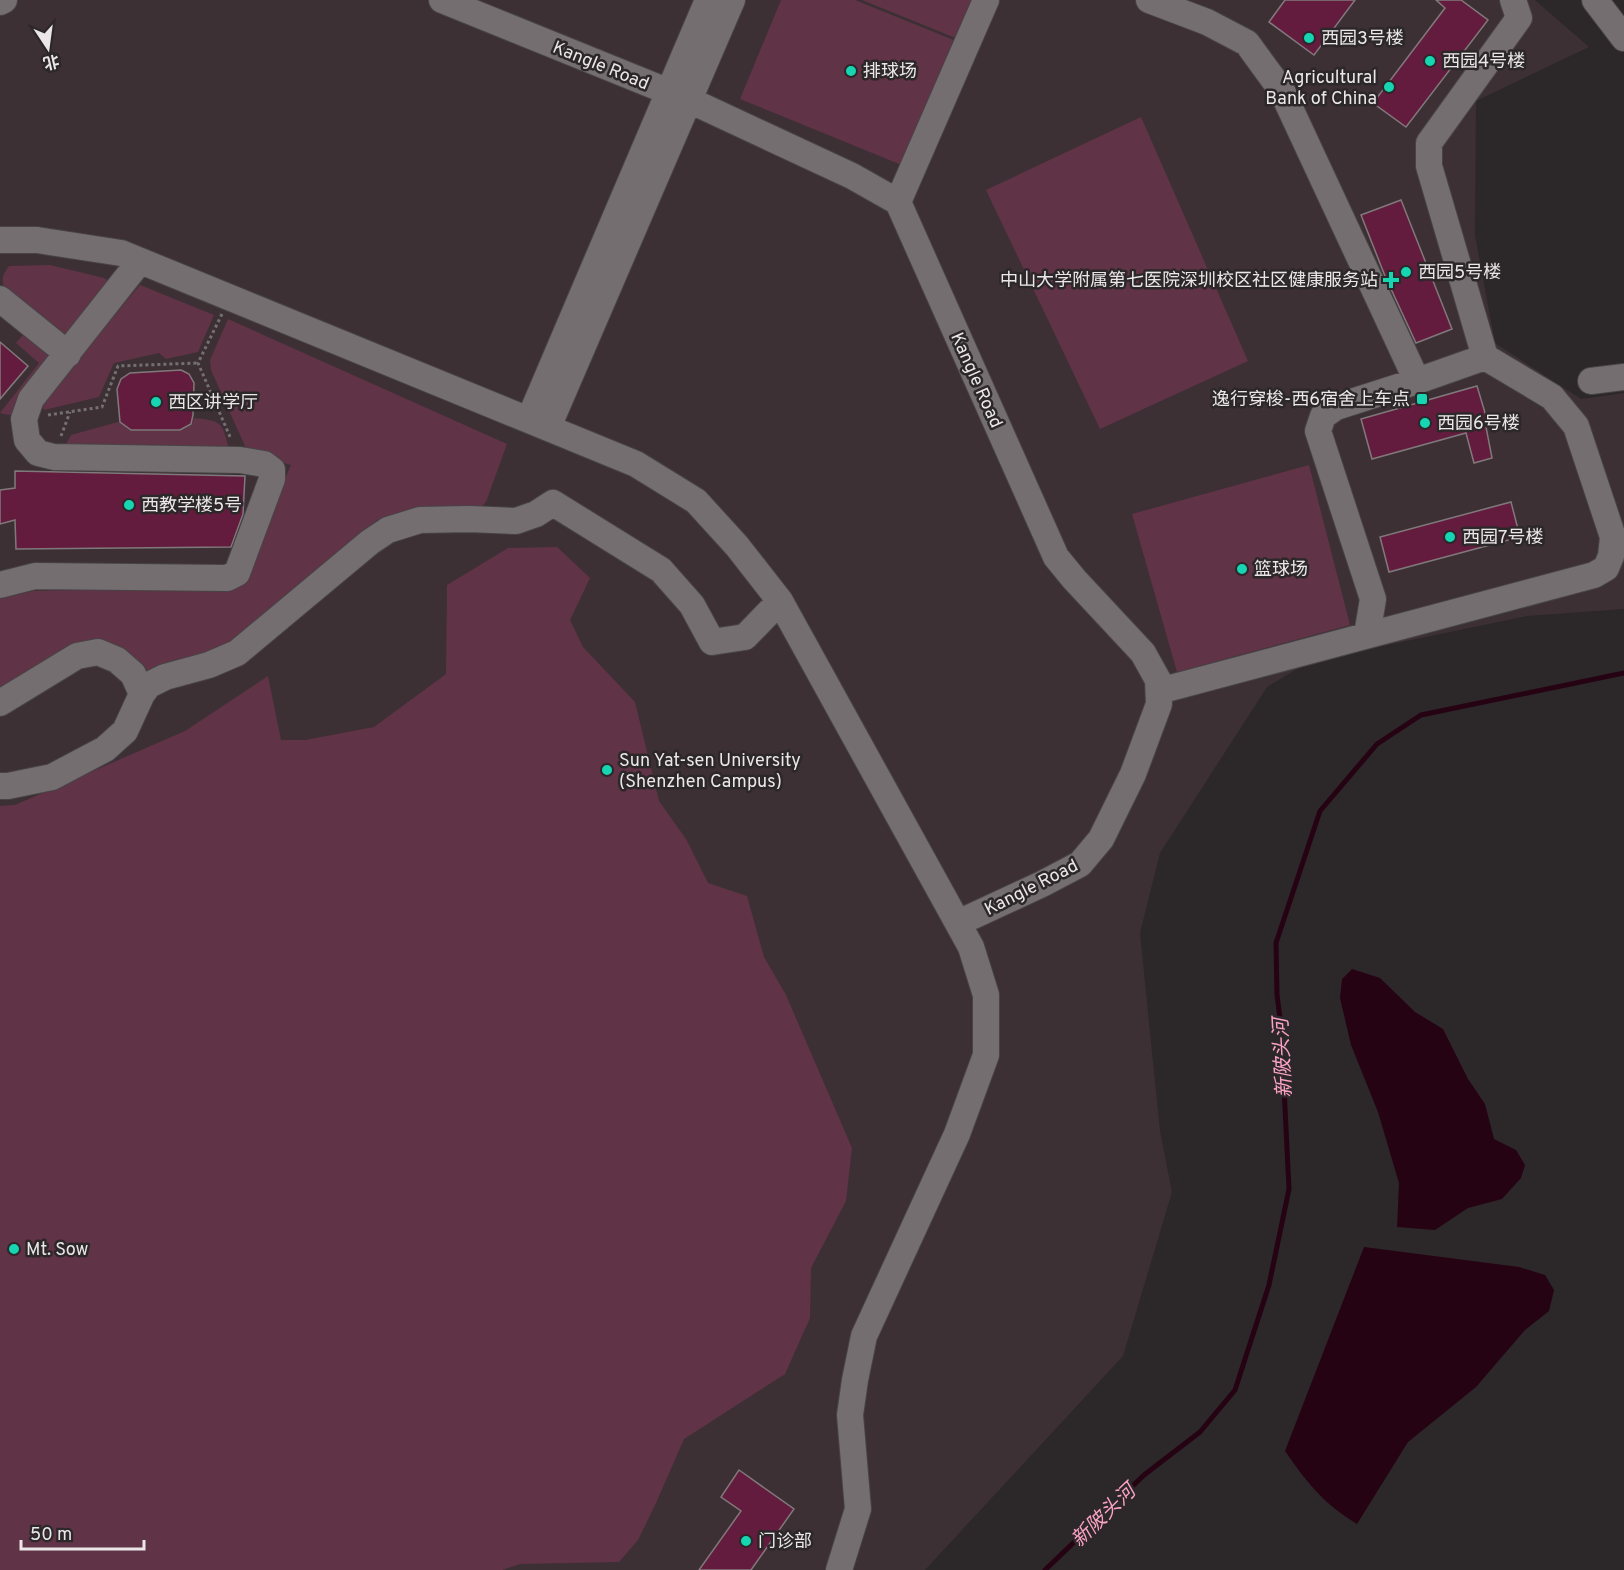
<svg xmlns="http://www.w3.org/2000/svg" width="1624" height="1570" viewBox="0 0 1624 1570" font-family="Overpass,'Noto Sans SC',sans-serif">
  <rect width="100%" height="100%" fill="#2c2729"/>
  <path fill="#3c3034" d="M0 0H1535L1589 47 1476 101 1475 235 1495 343 1581 399 1624 393V609L1527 616 1310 661 1267 687 1160 853 1140 933 1160 1131 1172 1192 1123 1356 925 1570H0Z"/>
  <path fill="#613346" d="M781 0H855L961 43 909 168 740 99Z
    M862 0H980L963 41Z
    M1141 117 1248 361 1100 429 986 190Z
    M50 265 104 278 108 281 110 285 80 328 64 336 7 292C0 281 2 276 9 266Z
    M140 285 214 315 198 352 166 359 159 353 114 363 99 397 44 410 41 403Z
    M228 319 507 444 486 502 482 506 477 508 431 509 377 520 236 639 219 650 161 671 145 672 106 644 0 691V599L33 591 230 586 239 581 291 465 248 453 211 370 210 360Z
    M26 331 51 354 16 414 9 415 0 413 39 363 16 343Z
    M194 418C227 421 221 425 231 454L61 453 71 435 118 422 131 431H180L192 424Z
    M1309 465 1350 625 1177 672 1132 514Z
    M557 547 590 578 570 620 583 647 635 702 659 801 686 839 708 883 747 896 764 957 786 995 852 1148 846 1201 811 1268 810 1318 785 1374 684 1439 656 1503 638 1540 619 1562 520 1564 502 1570H0V806L15 805 185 731 268 676 281 740H305L374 727 446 674 447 585 508 548Z"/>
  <path fill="#260313" d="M1352 969 1380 978 1415 1012 1443 1029 1468 1079 1485 1104 1494 1139 1516 1150 1525 1165 1521 1178 1502 1199 1468 1208 1435 1230 1397 1227 1399 1183 1378 1112 1351 1045 1340 998 1342 979Z
    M1364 1247 1519 1267 1545 1275 1554 1290 1549 1311 1525 1330 1476 1387 1408 1442 1357 1524C1323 1503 1308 1484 1285 1451Z"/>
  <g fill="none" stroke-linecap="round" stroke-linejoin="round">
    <path stroke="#260313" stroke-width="5" d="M1045 1570 1144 1475 1200 1432 1235 1390 1269 1285 1289 1189 1281 1026 1277 995 1276 943 1320 811 1377 744 1421 715 1624 673"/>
  </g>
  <path fill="#641c3e" stroke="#80797b" stroke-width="1.5" d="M1285 0H1355L1314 55 1269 22Z
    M1436 0H1461L1488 20 1406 127 1373 103 1445 8Z
    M1401 200 1452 329 1416 343 1385 276 1361 215Z
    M0 342 28 366 0 399Z
    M181 370 189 374 194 383 193 415 191 424 180 430H131L120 422 117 389 121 379 130 373Z
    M1477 386 1489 426 1486 427 1492 458 1474 463 1466 433 1372 459 1361 419Z
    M15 471 245 476 243 514 231 547 16 549 15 520 0 524V490L15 488Z
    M1511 502 1520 537 1389 572 1380 537Z
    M739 1470 794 1509 751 1570H699L741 1511 721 1497Z"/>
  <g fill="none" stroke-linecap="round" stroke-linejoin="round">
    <g stroke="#484446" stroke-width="28">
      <path id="minor" d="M442 0 689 100 852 176 898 202 1056 557 1074 579 1143 653 1158 680 1159 704 1133 774 1101 839 1080 864 1042 884 958 923
        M1149 0 1207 22 1247 43 1282 91 1417 381
        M1595 0 1624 38
        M0 2 4 0
        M898 202 986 0
        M0 240H37L121 253 636 464 696 501 737 546 780 601 971 947 986 995V1055L957 1134 864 1336 855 1380 850 1415 858 1509 839 1570
        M0 299 68 354
        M1591 381 1624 377
        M529 420 708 0
        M548 427 732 0
        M0 585 35 576 227 578 237 573 272 479V470L264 464 240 460 54 457 38 453 27 440 24 419 31 399 140 261
        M1367 635 1373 599 1318 431 1323 416 1336 407 1417 381 1485 357
        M1159 691 1594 575 1606 568 1611 556 1613 537 1576 426 1552 397 1485 357 1429 166V143L1519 18 1513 0
        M0 703 77 656 98 652 117 660 133 674 142 694
        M0 786H8L52 777 105 749 125 731 142 694 149 685 165 677 209 665 237 653 370 542 388 530 420 520 469 519 516 521 536 514 553 503 661 570 692 605 712 642 745 637 780 601"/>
    </g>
    <path stroke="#747072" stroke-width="3" stroke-dasharray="3 3" stroke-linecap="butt" d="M222 314 198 363 231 439
      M48 415 102 407 118 366 198 363
      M61 436 70 412"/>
    <use href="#minor" stroke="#746e70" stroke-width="26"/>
  </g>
  <g fill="#17d5b2" stroke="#2c2729" stroke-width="2">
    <circle cx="1309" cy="38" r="6"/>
    <circle cx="1430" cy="61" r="6"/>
    <circle cx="851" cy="71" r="6"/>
    <circle cx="1389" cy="87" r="6"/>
    <circle cx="1406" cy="272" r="6"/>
    <path d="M1388 271h6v6h6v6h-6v6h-6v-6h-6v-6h6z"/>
    <rect x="1416" y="393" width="12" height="12" rx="3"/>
    <circle cx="156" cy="402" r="6"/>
    <circle cx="1425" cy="423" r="6"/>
    <circle cx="129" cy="505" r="6"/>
    <circle cx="1450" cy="537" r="6"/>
    <circle cx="1242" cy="569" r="6"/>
    <circle cx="607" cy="770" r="6"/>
    <circle cx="14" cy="1249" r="6"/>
    <circle cx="746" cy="1541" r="6"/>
  </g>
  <g text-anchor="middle" stroke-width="5" stroke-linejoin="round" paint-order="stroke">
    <g font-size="18" fill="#ebe7e9" stroke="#2c2729" text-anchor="start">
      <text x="1321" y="44">西园3号楼</text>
      <text x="1442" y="67">西园4号楼</text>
      <text x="863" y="77">排球场</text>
      <text x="1377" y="83" text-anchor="end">Agricultural<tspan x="1377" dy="21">Bank of China</tspan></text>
      <text x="1418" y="278">西园5号楼</text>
      <text x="1378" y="286" text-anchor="end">中山大学附属第七医院深圳校区社区健康服务站</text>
      <text x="1410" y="405" text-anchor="end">逸行穿梭-西6宿舍上车点</text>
      <text x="168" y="408">西区讲学厅</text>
      <text x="1437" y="429">西园6号楼</text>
      <text x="141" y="511">西教学楼5号</text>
      <text x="1462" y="543">西园7号楼</text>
      <text x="1254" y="575">篮球场</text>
      <text x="619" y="766">Sun Yat-sen University<tspan x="619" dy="21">(Shenzhen Campus)</tspan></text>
      <text x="26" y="1255">Mt. Sow</text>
      <text x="758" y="1547">门诊部</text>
    </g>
    <g font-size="18" fill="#ebe7e9" stroke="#2c2729">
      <text transform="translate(601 65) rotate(22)" y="6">Kangle Road</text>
      <text transform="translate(977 380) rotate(66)" y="6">Kangle Road</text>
      <text transform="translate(1031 887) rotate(-27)" y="6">Kangle Road</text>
    </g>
    <g font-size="20" font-style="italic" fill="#fba3c5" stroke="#2c2729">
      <text transform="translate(1282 1058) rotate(-93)" y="7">新陂头河</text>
      <text transform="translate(1103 1515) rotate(-44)" y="7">新陂头河</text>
    </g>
  </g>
  <g transform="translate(48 48) rotate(167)" stroke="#2c2729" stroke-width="4.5" paint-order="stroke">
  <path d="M0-4.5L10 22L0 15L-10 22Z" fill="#ebe7e9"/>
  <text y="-9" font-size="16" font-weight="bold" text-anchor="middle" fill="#ebe7e9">北</text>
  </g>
  <path d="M21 1540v9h123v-9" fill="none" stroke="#ebe7e9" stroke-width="3"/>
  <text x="30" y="1540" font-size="18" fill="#ebe7e9" stroke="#2c2729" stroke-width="4.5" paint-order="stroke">50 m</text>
</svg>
